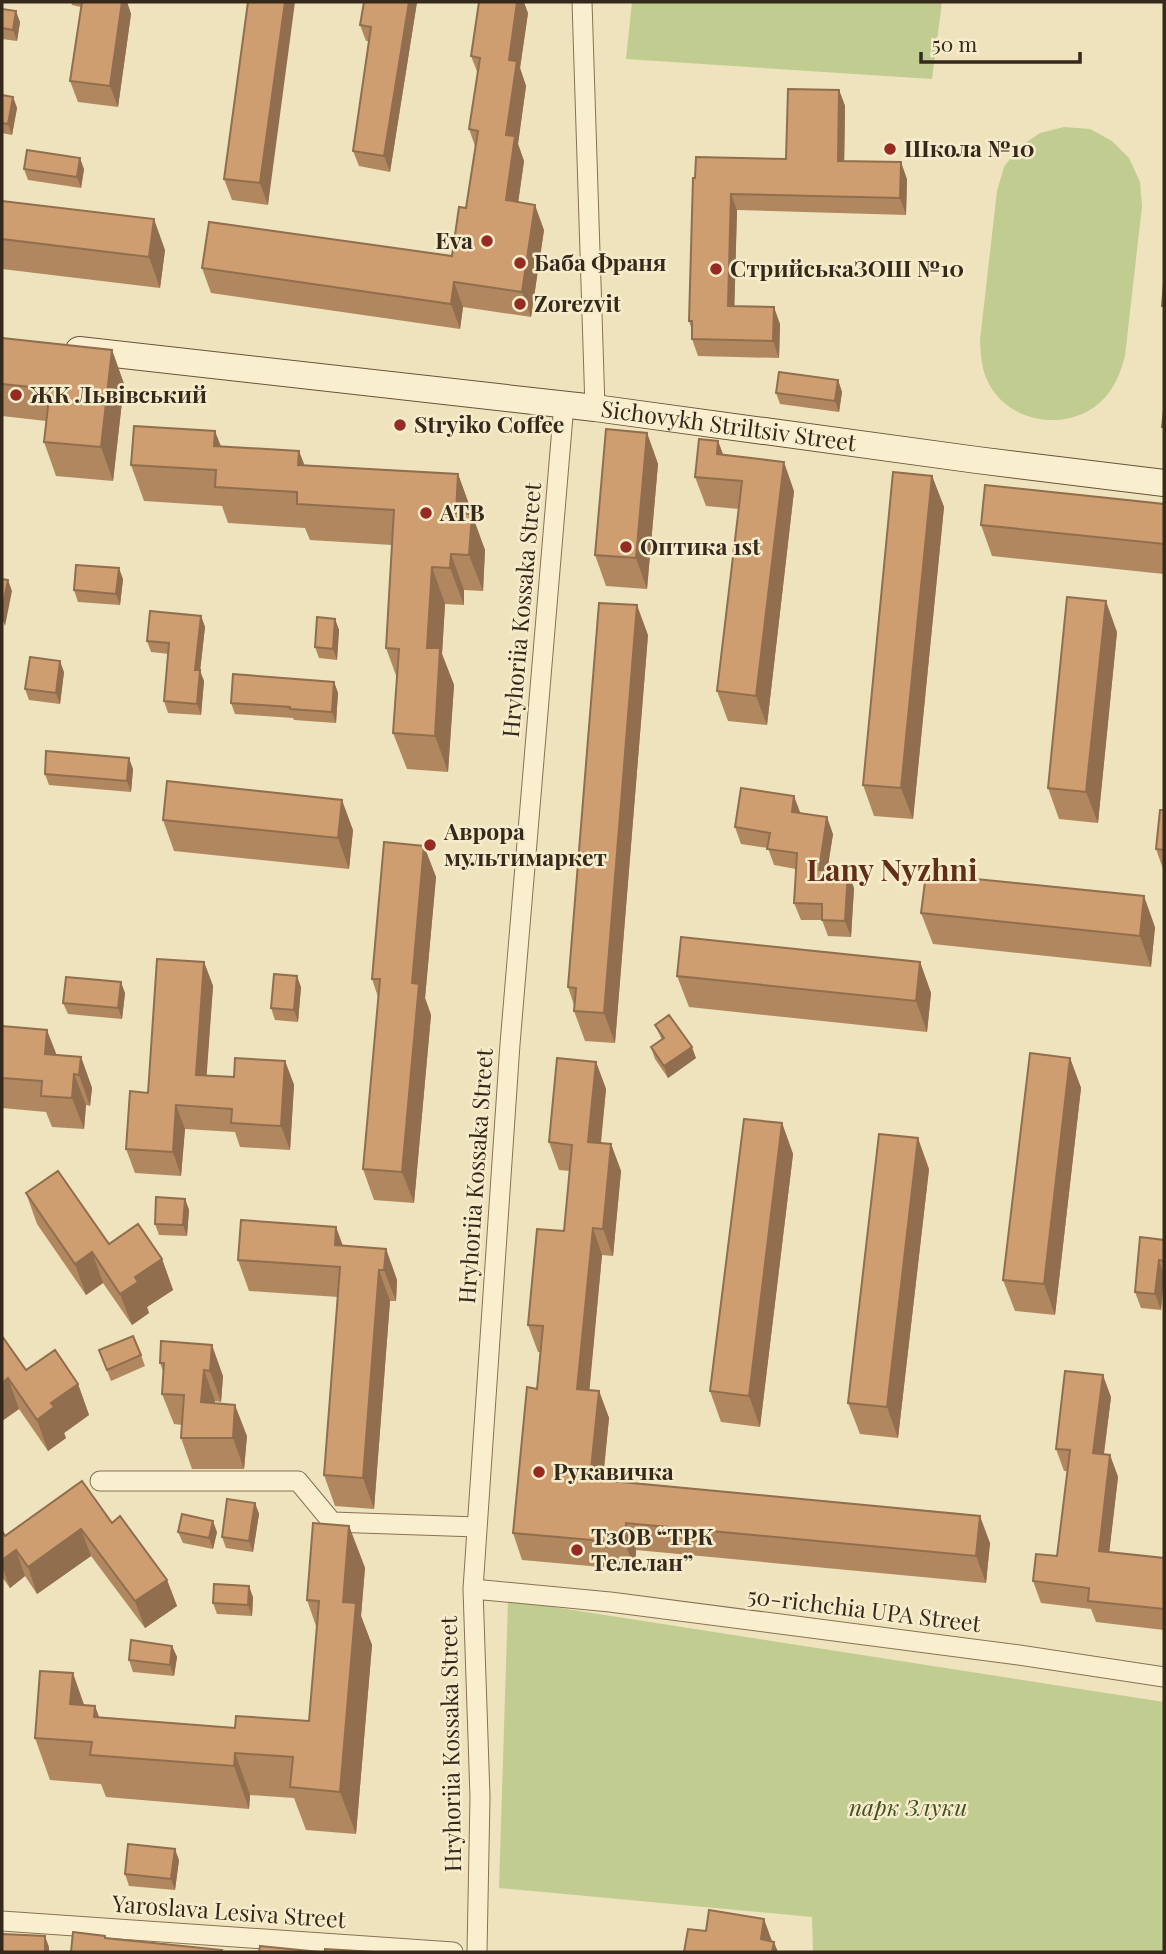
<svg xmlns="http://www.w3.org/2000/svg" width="1166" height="1954" viewBox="0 0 1166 1954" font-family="'Playfair Display',serif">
  <rect width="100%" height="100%" fill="#eee3bc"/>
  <path fill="#c1cc90" d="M632 2H942L932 79 626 59Z
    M1064 127 1090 129 1112 141 1129 158 1140 182 1142 206 1125 356C1121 370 1117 383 1107 395 1077 433 1010 427 988 382 981 368 981 355 980 340L997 191 1004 167 1019 147 1040 133Z
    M508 1600 1164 1702V1952H813L812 1917 499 1888Z"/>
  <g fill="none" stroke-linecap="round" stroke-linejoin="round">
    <g stroke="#867255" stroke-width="21">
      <path id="street" d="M582 2 595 408
        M100 1481H298L332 1522 477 1527
        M473 1589 610 1602 1019 1655 1164 1677
        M2 1921 453 1952
        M477 1952 480 1797 473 1589 510 1044 564 404"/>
    </g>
    <g stroke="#675339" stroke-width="28">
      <g id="secondary">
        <path id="s1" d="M79 350 595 408 977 460 1164 483"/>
      </g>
    </g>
    <use href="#street" stroke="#f9efcf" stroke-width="19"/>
    <use href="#secondary" stroke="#f9efcf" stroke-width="26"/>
  </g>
  <path fill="#b18760" d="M71 2H127L131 14 118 107 78 102 70 81 81 7 72 5Z
    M248 2 268 205 232 200 224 179Z
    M364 2H417L390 172 359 166 353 151 369 41H366L360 25Z
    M2 9 20 22 17 41 2 39Z
    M528 13 520 68 526 86 518 144 524 161 518 202 544 230 531 317 463 307 460 329 211 293 202 268 452 256 466 208 475 146 469 129 478 74 471 56Z
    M839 90 845 106 844 161 907 179 906 215 737 210 734 306 780 324 779 358 698 356 692 339V330L689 321 693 178 786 159Z
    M2 95 13 97 17 108 12 135 2 133Z
    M24 169H84L81 188 28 180Z
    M2 201 165 250 160 288 2 269Z
    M2 338 112 350 124 384 113 481 56 476 44 442 46 421 2 416Z
    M838 380 842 392 839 412 780 404 776 393Z
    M647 433 658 464 647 589 606 586 595 555Z
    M718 441 723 455 794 491 767 725 728 721 717 691 739 509 706 506 695 477Z
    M221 446 304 465 458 474 471 510V514L485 550 483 591 464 590V605L445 604 442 654 454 685 448 772 407 769 393 733 397 678 386 648 392 545 310 540 305 528 228 523 222 506 144 501 131 465Z
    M932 476 944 507 913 819 874 816 863 785Z
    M1164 504V574L992 556 981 525Z
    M123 579 120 605 78 602 74 590Z
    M201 616 205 627 200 671 204 681 201 715 168 713 164 701 169 654 151 652 147 641Z
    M335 619 339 630 337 660 319 658 315 647Z
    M1117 632 1098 823 1059 819 1048 788Z
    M648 635 615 1043 585 1041 574 1011V1005L568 987Z
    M64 672 60 704 29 700 25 689Z
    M334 682 338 693 336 723 294 720 293 718 235 714 231 703Z
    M133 769 131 792 49 785 45 774Z
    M1164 810V872L1156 849Z
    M800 812 833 834 827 870 854 888 851 937 828 936 822 920H801L794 903 796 869 774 865 768 848 741 844 735 827Z
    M163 820 353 830 349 869 174 851Z
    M424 846 436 877 425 998 431 1015 414 1203 374 1200 363 1169 378 997 372 979Z
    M921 913 1155 927 1151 967 933 944Z
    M204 962 213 986 206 1076 234 1077 285 1061 294 1085 290 1150 240 1147 235 1132 185 1129 181 1176 135 1173 126 1149 148 1093Z
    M920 962 931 993 927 1032 689 1007 677 976Z
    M301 987 298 1022 275 1020 271 1008Z
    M125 993 122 1019 68 1014 63 1003Z
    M655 1025 696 1058 668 1078 655 1059 651 1047 662 1040Z
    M2 1026 56 1055 81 1057 92 1088 90 1106 86 1105 84 1129 52 1127 46 1112 2 1108Z
    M1070 1058 1081 1088 1055 1315 1015 1311 1003 1280Z
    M596 1062 606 1089 601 1143 611 1144 621 1171 613 1256 602 1255 589 1390 599 1391 609 1418 603 1480 990 1543 986 1583 636 1550 635 1570 522 1560 513 1533 537 1389 540 1352H538L528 1325 564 1231 570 1171 559 1170 549 1142Z
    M782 1123 793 1154 760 1427 721 1422 710 1391Z
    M929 1169 898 1438 860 1434 848 1403Z
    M26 1193 109 1244 162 1259 173 1290 147 1307 149 1313 132 1325 103 1283 86 1295 37 1224Z
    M185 1199 189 1210 187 1236 159 1235 155 1224Z
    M336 1227 343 1246 386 1249 397 1280 396 1301H390L374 1509 335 1506 324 1475 338 1297 249 1291 238 1260Z
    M1164 1240V1280L1161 1310 1141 1308 1135 1292Z
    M2 1336 26 1370 78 1384 89 1415 64 1433 66 1438 48 1451 19 1409 2 1421Z
    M161 1341 223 1376 221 1402 215 1401V1404L247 1436 244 1469H192L181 1438 182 1425 174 1424 162 1394 164 1374 160 1363Z
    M99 1350 141 1355 145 1366 111 1381Z
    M1111 1397 1104 1454 1110 1455 1118 1477 1109 1552 1164 1558V1630L1096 1622 1091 1609 1041 1603 1033 1581 1057 1556 1067 1471H1064L1056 1449Z
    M255 1503 259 1514 253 1552 226 1548 222 1537Z
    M112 1523 167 1580 177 1606 145 1628 91 1556 37 1594 25 1576 10 1588 2 1577V1531L5 1536Z
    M349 1526 365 1568 361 1616 372 1645 356 1834 306 1830 294 1798 250 1795 249 1809 106 1797 101 1784 50 1780 35 1738 84 1705 95 1706 99 1717 235 1728 309 1721 317 1629 307 1600Z
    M178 1532H217L213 1549 183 1543Z
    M253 1597 252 1616 217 1614 213 1603Z
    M172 1646 177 1657 174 1676 133 1672 129 1660Z
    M179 1860 175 1890 129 1886 125 1874Z"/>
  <path fill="#906e4e" d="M122 2H127L131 14 118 107 110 86Z
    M285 2H295L268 205 260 183Z
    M409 2H417L390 172 384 156Z
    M517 2H524L528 13 520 68 526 86 518 144 524 161 515 225 506 200 509 60Z
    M16 11 20 22 17 41 13 30Z
    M839 90 845 106 844 177 838 161Z
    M13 97 17 108 12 135 8 124Z
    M80 158 84 169 81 188 77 177Z
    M901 162 907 179 906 215 900 198Z
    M731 194 737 210 734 323 728 306Z
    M535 205 544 230 531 317 522 292Z
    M154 219 165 250 160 288 149 257Z
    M454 282 463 307 460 329 451 304Z
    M774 307 780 324 779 358 773 341Z
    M112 350 124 384 113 481 101 447Z
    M838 380 842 392 839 412 835 401Z
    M215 431 229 467 214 446Z
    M647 433 658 464 647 589 636 558Z
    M718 441 729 470 717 454Z
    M299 451 313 487 298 465Z
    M784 462 794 491 767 725 756 696Z
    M458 474 471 510 469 549 456 513Z
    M932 476 944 507 913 819 901 788Z
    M472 514 485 550 483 591 469 555Z
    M451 554 464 590V605L450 568Z
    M432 567 445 604 442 654 454 685 448 772 435 736 427 648Z
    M119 568 123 579 120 605 116 594Z
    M8 580 12 591 5 626 2 618V609Z
    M1106 601 1117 632 1098 823 1086 792Z
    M637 605 648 635 615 1043 604 1013Z
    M201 616 205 627 200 671 204 681 201 715 197 704 195 670Z
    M335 619 339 630 337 660 333 649Z
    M60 661 64 672 60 704 56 693Z
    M334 682 338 693 336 723 332 712Z
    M129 758 133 769 131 792 127 781Z
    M794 796 800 812 798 828 792 812Z
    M342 800 353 830 349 869 338 838Z
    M827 817 833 834 825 886 819 870Z
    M424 846 436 877 425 998 431 1015 414 1203 402 1172 412 983Z
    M848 871 854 888 851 937 845 921Z
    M1144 896 1155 927 1151 967 1140 936Z
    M204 962 213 986 205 1099 196 1075Z
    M920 962 931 993 927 1032 916 1001Z
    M297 976 301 987 298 1022 294 1010Z
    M121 982 125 993 122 1019 118 1008Z
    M47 1030 59 1061 45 1054Z
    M692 1047 696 1058 668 1078 664 1066Z
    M81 1057 92 1088 90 1106 79 1075Z
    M1070 1058 1081 1088 1055 1315 1044 1284Z
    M285 1061 294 1085 290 1150 281 1126Z
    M596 1062 606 1089 598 1169 588 1142Z
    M74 1074 86 1105 84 1129 72 1098Z
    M176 1105 185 1129 181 1176 173 1152Z
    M782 1123 793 1154 760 1427 749 1396Z
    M918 1138 929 1169 898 1438 887 1407Z
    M611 1144 621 1171 613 1256 603 1229Z
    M185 1199 189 1210 187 1236 183 1225Z
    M336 1227 347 1258 335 1245Z
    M593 1228 602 1255 587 1416 577 1389Z
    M386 1249 397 1280 396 1301 384 1270Z
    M92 1252 103 1283 86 1295 75 1264Z
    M162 1259 173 1290 147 1307 149 1313 132 1325 120 1294 135 1277Z
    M1159 1260 1164 1275 1161 1310 1155 1294Z
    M379 1270 390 1301 374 1509 363 1478Z
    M212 1345 223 1376 221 1402 210 1371Z
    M204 1370 215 1401 212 1433 201 1402Z
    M1103 1375 1111 1397 1101 1475 1093 1453Z
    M8 1378 19 1409 2 1421V1383Z
    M78 1384 89 1415 64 1433 66 1438 48 1451 37 1420 51 1403Z
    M599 1391 609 1418 600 1506 590 1479Z
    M235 1405 247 1436 244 1469 233 1438Z
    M1110 1455 1118 1477 1107 1572 1099 1551Z
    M255 1503 259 1514 253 1552 249 1541Z
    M980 1516 990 1543 986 1583 976 1556Z
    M213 1521 217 1532 213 1549 209 1538Z
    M626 1523 636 1550 635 1570 625 1543Z
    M349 1526 365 1568 361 1616 372 1645 356 1834 340 1792 343 1602Z
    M81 1529 91 1556 37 1594 28 1567Z
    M16 1550 25 1576 10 1588 2 1566V1560Z
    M167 1580 177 1606 145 1628 135 1601Z
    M249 1586 253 1597 252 1616 248 1605Z
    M172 1646 177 1657 174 1676 170 1665Z
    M73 1673 88 1716 70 1704Z
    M95 1706 110 1748 94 1717Z
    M235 1753 250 1795 249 1809 234 1766Z
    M175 1849 179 1860 175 1890 171 1879Z
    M764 1919 772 1941 761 1939Z
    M45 1936 49 1947V1952H45Z
    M774 1942 778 1952H772Z"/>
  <path fill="#ce9d70" stroke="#906e4e" stroke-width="2" d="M82 2H122L110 86 70 81Z
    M248 2H285L260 183 224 179Z
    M364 2H409L384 156 353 151 371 27 360 25Z
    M479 2H517L509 60 517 61 506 135 515 136 506 200 535 205 522 292 454 282 451 304 202 268 209 222 452 256 459 207 466 208 478 131 469 129 480 58 471 56Z
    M2 9 16 11 13 30 2 28Z
    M788 89 839 90 838 161 901 162 900 198 731 194 728 306 774 307 773 341 692 339V321H689L693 178H695L696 157 786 159Z
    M2 95 13 97 8 124 2 123Z
    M27 150 80 158 77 177 24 169Z
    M2 201 154 219 149 257 2 239Z
    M1164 283V306H1162Z
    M2 338 112 350 101 447 44 442 50 389 2 384Z
    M779 372 838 380 835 401 776 393Z
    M1164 410V427H1162Z
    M134 426 215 431 214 446 299 451 298 465 458 474 456 513 472 514 469 555 451 554 450 568 432 567 427 648H440L435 736 393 733 399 649 386 648 394 510 297 504V492L215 487 216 470 131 465Z
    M606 429 647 433 636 558 595 555Z
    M699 439 718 441 717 454 784 462 756 696 717 691 742 481 695 477Z
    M893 472 932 476 901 788 863 785Z
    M985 485 1164 504V544L981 525Z
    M76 565 119 568 116 594 74 590Z
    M2 579 8 580 2 609Z
    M1067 597 1106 601 1086 792 1048 788Z
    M599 603 637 605 604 1013 574 1011 576 988 568 987Z
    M150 611 201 616 195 670H200L197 704 164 701 169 643 147 641Z
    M317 617 335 619 333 649 315 647Z
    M30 657 60 661 56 693 25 689Z
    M233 674 334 682 332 712 290 709V707L231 703Z
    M46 751 129 758 127 781 45 774Z
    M167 781 342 800 338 838 163 820Z
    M741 788 794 796 792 812 827 817 819 870 848 871 845 921 822 920V904L794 903 797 853 767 849 770 833 735 827Z
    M1160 810H1164V850L1156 849Z
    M384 842 424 846 412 983 419 984 402 1172 363 1169 380 979H372Z
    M926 874 1144 896 1140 936 921 913Z
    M681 937 920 962 916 1001 677 976Z
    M157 959 204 962 196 1075 234 1077 235 1058 285 1061 281 1126 231 1123 232 1109 176 1105 173 1152 126 1149 130 1091 148 1093Z
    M274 974 297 976 294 1010 271 1008Z
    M66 977 121 982 118 1008 63 1003Z
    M669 1015 692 1047 664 1066 651 1047 664 1038 655 1025Z
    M2 1026 47 1030 45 1054 81 1057 79 1075 74 1074 72 1098 41 1096 42 1081 2 1078Z
    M1030 1053 1070 1058 1044 1284 1003 1280Z
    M557 1058 596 1062 588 1142 611 1144 603 1229 593 1228 577 1389 599 1391 590 1479 980 1516 976 1556 626 1523 625 1543 513 1533 527 1387 537 1389 543 1326 528 1325 537 1229 564 1231 572 1145 549 1142Z
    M744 1119 782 1123 749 1396 710 1391Z
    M879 1134 918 1138 887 1407 848 1403Z
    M58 1171 109 1244 138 1224 162 1259 135 1277 138 1282 120 1294 92 1252 75 1264 26 1193Z
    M156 1197 185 1199 183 1225 155 1224Z
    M241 1220 336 1227 335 1245 386 1249 384 1270H379L363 1478 324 1475 340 1267 238 1260Z
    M1140 1237 1164 1240V1261L1159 1260 1155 1294 1135 1292Z
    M2 1336 26 1370 55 1350 78 1384 51 1403 54 1407 37 1420 8 1378 2 1383Z
    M133 1336 141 1355 107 1370 99 1350Z
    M161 1341 212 1345 210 1371 204 1370 201 1402 235 1405 233 1438H181L184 1395 162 1394 164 1363H160Z
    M1065 1371 1103 1375 1093 1453 1110 1455 1099 1551 1164 1558V1609L1088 1601 1089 1588 1033 1581 1036 1554 1057 1556 1070 1450 1056 1449Z
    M82 1481 112 1523 120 1516 167 1580 135 1601 81 1529 28 1567 16 1550 2 1560V1531L5 1536Z
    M227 1499 255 1503 249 1541 222 1537Z
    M182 1514 213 1521 209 1538 178 1532Z
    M313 1523 349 1526 343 1602 356 1603 340 1792 290 1787 293 1757 235 1753 234 1766 90 1755 92 1742 35 1738 40 1671 73 1673 70 1704 95 1706 94 1717 235 1728 236 1716 309 1721 319 1601 307 1600Z
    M214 1584 249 1586 248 1605 213 1603Z
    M131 1640 172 1646 170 1665 129 1660Z
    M128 1844 175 1849 171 1879 125 1874Z
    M709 1910 764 1919 761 1939 774 1942 772 1952H684L688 1929 706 1931Z
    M73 1932 105 1936V1938L222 1950 221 1952H71Z
    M2 1934 45 1936V1952H2Z
    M260 1946 320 1952H259Z
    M325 1949 375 1952H325Z"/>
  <g fill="#962b24" stroke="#f6eccb" stroke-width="2.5">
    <circle cx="890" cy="149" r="7"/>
    <circle cx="487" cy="241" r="7"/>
    <circle cx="520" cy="263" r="7"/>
    <circle cx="716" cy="269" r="7"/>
    <circle cx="520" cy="304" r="7"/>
    <circle cx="16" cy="395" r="7"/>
    <circle cx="400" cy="425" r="7"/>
    <circle cx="426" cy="513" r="7"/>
    <circle cx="626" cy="547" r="7"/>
    <circle cx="430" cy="845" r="7"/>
    <circle cx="539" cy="1472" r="7"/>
    <circle cx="577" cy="1550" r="7"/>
  </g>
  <g text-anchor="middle" stroke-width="5" stroke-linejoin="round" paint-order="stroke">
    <g font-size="23" font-weight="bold" fill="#34291a" stroke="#f6eccb" text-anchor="start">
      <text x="904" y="157">Школа №10</text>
      <text x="473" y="249" text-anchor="end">Eva</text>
      <text x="534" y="271">Баба Франя</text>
      <text x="730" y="277">СтрийськаЗОШ №10</text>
      <text x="534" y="312">Zorezvit</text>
      <text x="30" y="403">ЖК Львівський</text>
      <text x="414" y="433">Stryiko Coffee</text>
      <text x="440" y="521">ATB</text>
      <text x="640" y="555">Оптика 1st</text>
      <text x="444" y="840">Аврора<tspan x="444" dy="26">мультимаркет</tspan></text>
      <text x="553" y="1480">Рукавичка</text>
      <text x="591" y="1545">ТзОВ “ТРК<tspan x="591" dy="26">Телелан”</tspan></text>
    </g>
    <g font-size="23" fill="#34291a" stroke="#f6eccb">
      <text dy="8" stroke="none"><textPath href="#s1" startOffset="654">Sichovykh Striltsiv Street</textPath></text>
      <text transform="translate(522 610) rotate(-85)" y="8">Hryhoriia Kossaka Street</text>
      <text transform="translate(476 1176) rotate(-86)" y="8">Hryhoriia Kossaka Street</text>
      <text transform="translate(864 1610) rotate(7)" y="8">50-richchia UPA Street</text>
      <text transform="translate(451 1744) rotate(-91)" y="8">Hryhoriia Kossaka Street</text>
      <text transform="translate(229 1912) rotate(4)" y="8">Yaroslava Lesiva Street</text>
    </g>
    <g font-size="23" font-style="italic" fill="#425121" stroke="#f6eccb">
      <text x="908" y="1816">парк Злуки</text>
    </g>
    <g font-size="30" font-weight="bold" fill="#622d19" stroke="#f6eccb">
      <text x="892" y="881">Lany Nyzhni</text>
    </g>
  </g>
  <rect width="1166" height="1954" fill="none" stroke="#34291a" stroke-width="7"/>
  <path d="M921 52v10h159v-10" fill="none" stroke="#34291a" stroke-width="3.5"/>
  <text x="932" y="52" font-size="21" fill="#34291a" stroke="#f6eccb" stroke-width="5" paint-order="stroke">50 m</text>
</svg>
